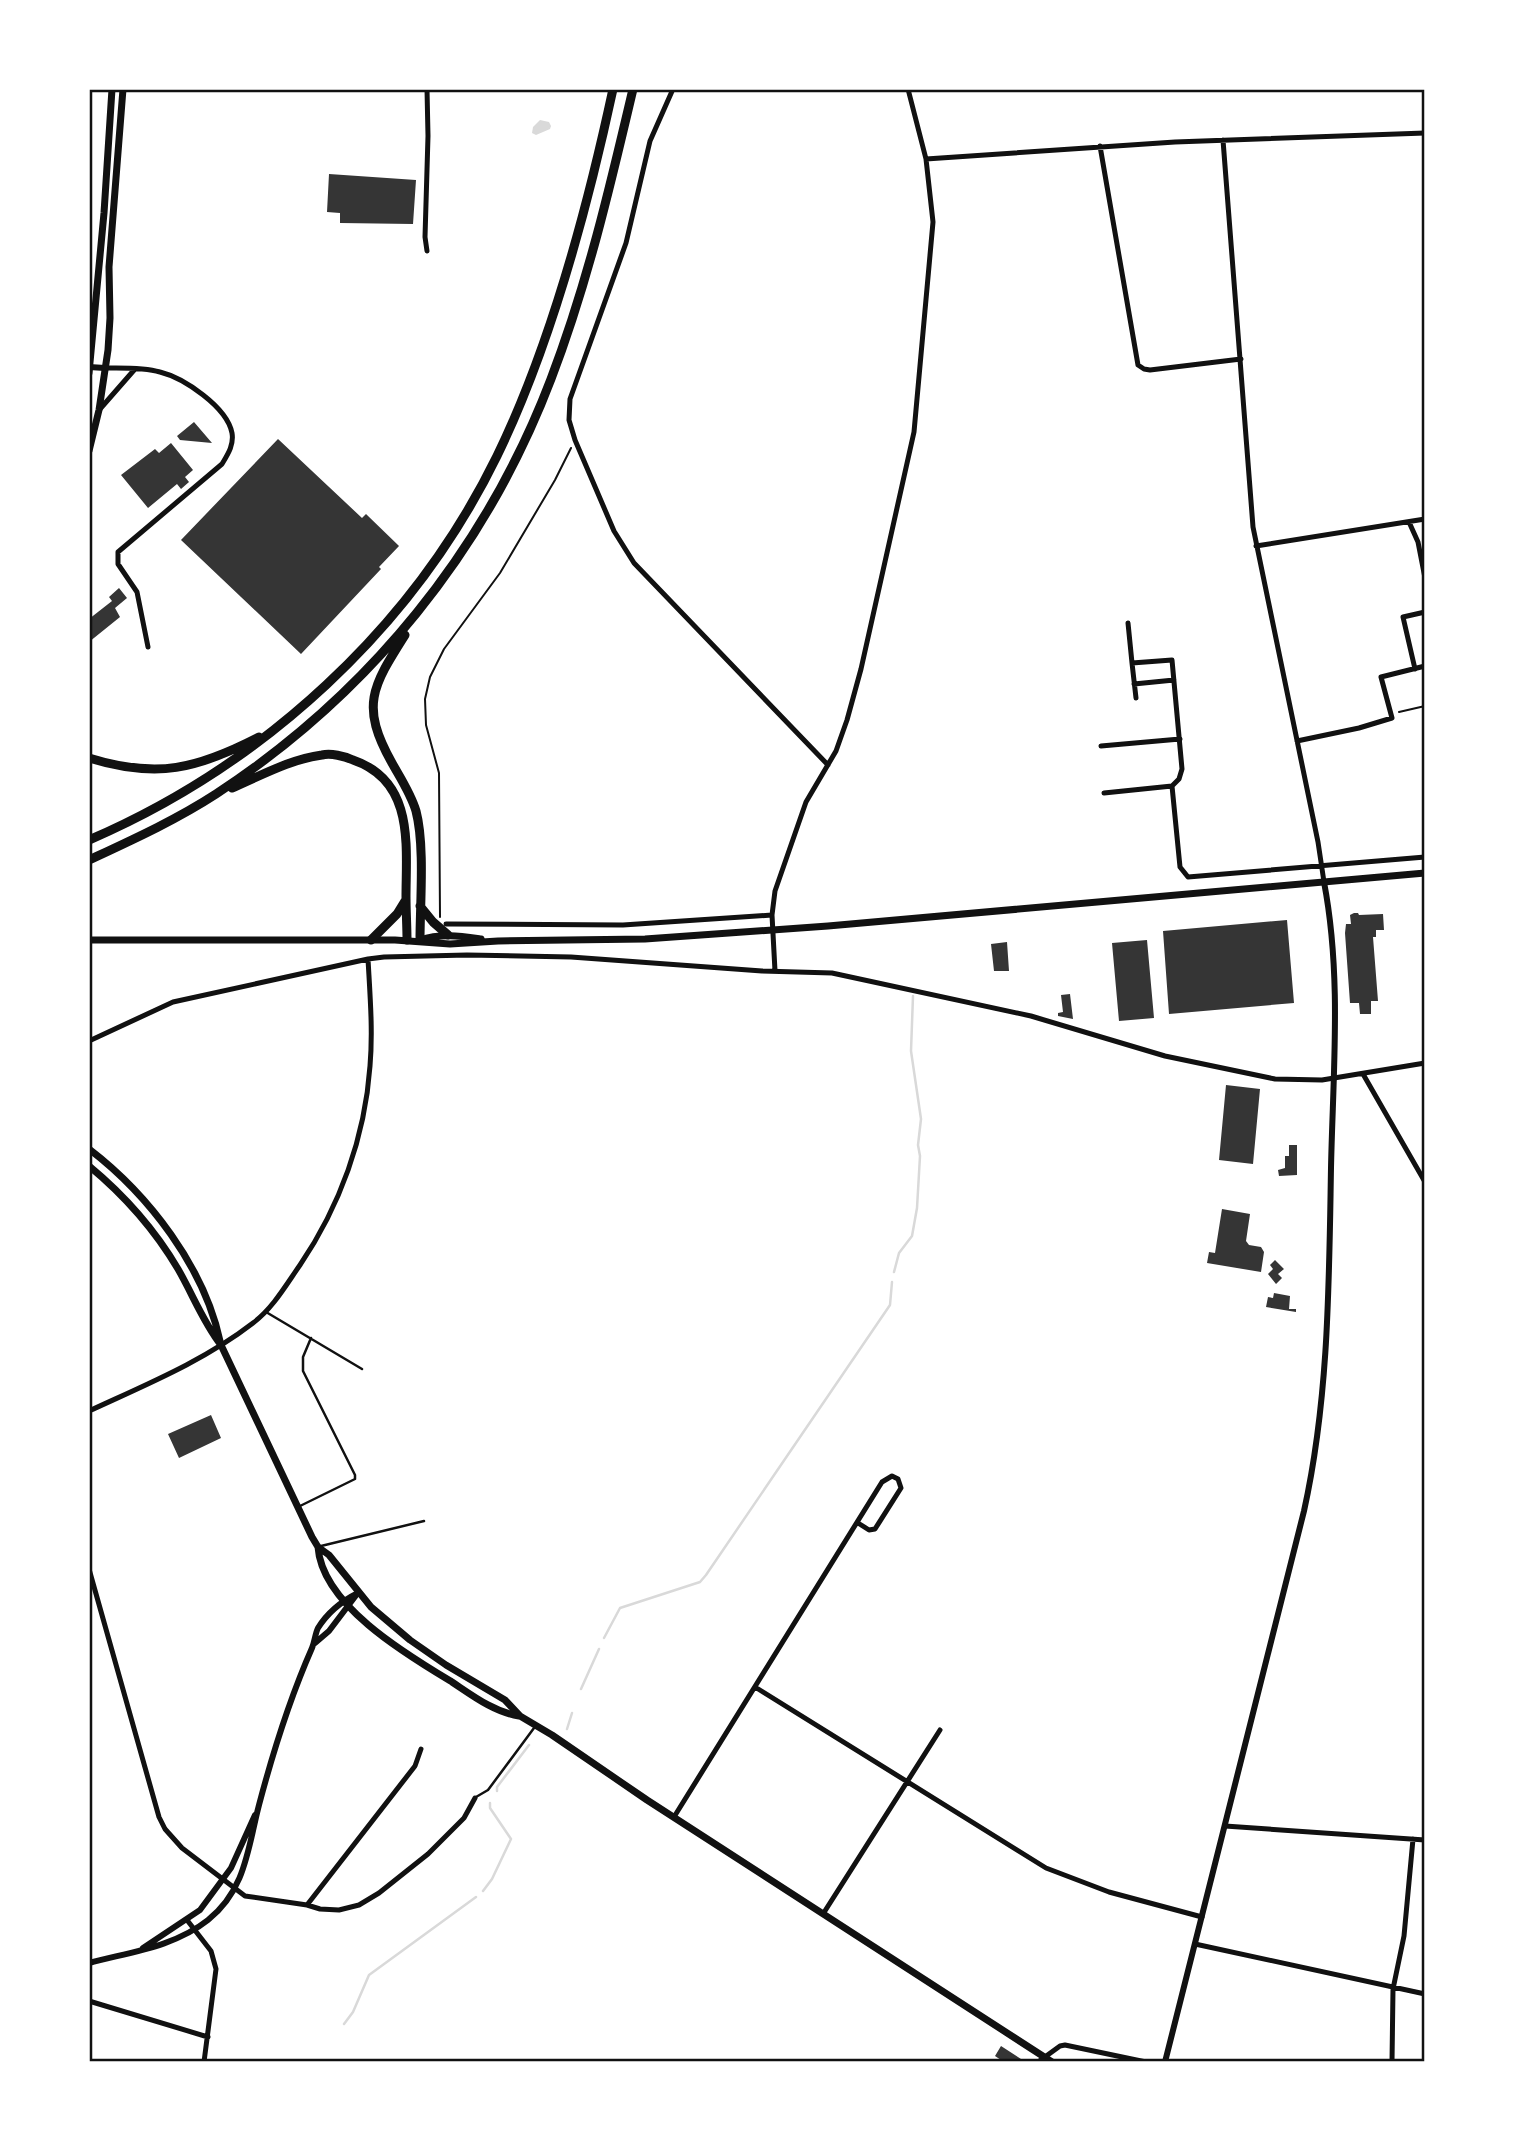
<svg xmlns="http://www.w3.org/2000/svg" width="1514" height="2151" viewBox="0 0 1514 2151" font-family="Montserrat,sans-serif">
  <rect width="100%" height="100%" fill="#fff"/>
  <path fill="#d9d9d9" d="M540 120 549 122 551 126 550 129 536 135 532 133 533 127Z"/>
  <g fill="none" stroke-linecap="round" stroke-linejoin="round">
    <path stroke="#d9d9d9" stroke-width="2.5" d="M894 1272 899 1253 912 1236 917 1208 920 1156 918 1145 921 1119 911 1051 913 996
      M604 1638 620 1608 700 1582 706 1575 890 1305 892 1282
      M581 1689 599 1649
      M567 1729 572 1713
      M497 1791V1787L529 1745
      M483 1891 492 1879 511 1839 490 1808V1803
      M344 2024 353 2012 369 1975 476 1897"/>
  </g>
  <path fill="#353535" d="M329 174 416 180 413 224 340 223V213L327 212Z
    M194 422 212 443 180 440 177 436Z
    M278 439 362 518 366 514 399 546 379 567 381 569 301 654 181 540Z
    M171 443 193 470 185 477 189 482 181 489 177 484 148 508 121 475 155 449 159 453Z
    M119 588 127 598 115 608 120 617 89 642V619L112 601 109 597Z
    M1354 913H1358L1359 915 1383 914 1384 930H1376V937H1373L1378 1001H1371V1014H1360L1359 1003H1350L1345 933 1346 924H1351L1350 915Z
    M1287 920 1294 1003 1169 1014 1163 931Z
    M1147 940 1154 1018 1119 1021 1112 943Z
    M1007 942 1009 971H994L991 944Z
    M1070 994 1073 1019 1058 1016V1013L1063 1012 1061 995Z
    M1226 1085 1260 1089 1253 1164 1219 1160Z
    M1289 1145H1297V1175L1279 1176 1278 1170 1285 1168V1156H1289Z
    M1222 1209 1250 1214 1246 1241 1249 1245 1261 1247 1264 1252 1261 1272 1207 1263 1209 1252 1215 1253Z
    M1275 1260 1284 1269 1278 1274 1282 1278 1276 1284 1268 1274 1273 1269 1270 1265Z
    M1274 1293 1290 1296 1289 1309H1296V1312L1266 1307 1268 1297 1273 1298Z
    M211 1415 221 1438 179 1458 168 1434Z
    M1001 2046 1021 2059V2062H1000L1001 2060 995 2056Z"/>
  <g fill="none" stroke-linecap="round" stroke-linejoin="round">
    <path stroke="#111" stroke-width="2" d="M1399 712 1425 706
      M440 917 439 773 426 725 425 699 430 677 444 649 500 573 555 480 571 448"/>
    <path stroke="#111" stroke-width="2.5" d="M266 1312 362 1369
      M300 1506 355 1479V1475L303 1371V1357L311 1338
      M321 1546 424 1521
      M476 1797 488 1790 534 1728"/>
    <path stroke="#111" stroke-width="5" d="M427 89 428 136 425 237 427 251
      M673 89 650 141 626 243 570 399 569 420 575 440 614 531 634 563 828 765
      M1223 140 1253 527 1318 842 1324 882
      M1100 146 1138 365 1144 369 1150 370 1241 359
      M926 159 1175 142 1425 133
      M105 368C122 368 143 367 160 372 184 378 227 407 232 433 234 445 228 454 222 464L118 552V564L137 592 148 647
      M100 409 135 369
      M1409 522 1418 542 1425 578
      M1256 546 1425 519
      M1128 623 1132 663
      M1415 669 1403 617 1425 612
      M1134 684 1174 680
      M1136 698 1132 663 1172 660 1182 769 1179 779 1172 786 1180 867 1188 877 1425 857
      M1297 741 1359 728 1392 718 1381 677 1425 666
      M1101 746 1180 739
      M1104 793 1172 786
      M446 924 623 925 772 915
      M775 971 772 915 775 891 806 802 836 751 847 720 861 669 914 432 933 222 926 159 908 89
      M89 1041 173 1002 368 959 384 957 467 955 571 957 762 971 832 973 1031 1016 1165 1056 1275 1079 1322 1080 1425 1063
      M1363 1074 1425 1182
      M89 1411C145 1385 204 1361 253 1323 273 1308 286 1285 300 1265 340 1206 365 1137 370 1066 373 1031 370 995 368 959
      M89 1569 159 1817 165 1829 182 1848 245 1896 307 1905 320 1909 339 1910 359 1905 379 1893 428 1854 464 1818 475 1798
      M755 1687 1046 1868 1109 1892 1202 1917
      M674 1817 882 1482 892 1476 898 1479 901 1488 875 1529 869 1530 858 1523
      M1225 1826 1425 1840
      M307 1905 415 1766 421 1749
      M823 1914 940 1730
      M187 1920 211 1951 216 1969 204 2062
      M1195 1944 1425 1994
      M89 2001 208 2037
      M1038 2062 1060 2046 1065 2045 1146 2062
      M1392 2062 1393 1989 1404 1936 1413 1839"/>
    <path stroke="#111" stroke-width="6" d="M89 367 105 368
      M315 1643 329 1631 357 1594
      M143 1948 200 1910 231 1868 255 1815
      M89 1963C130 1952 174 1947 208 1920 246 1890 248 1847 259 1805 273 1752 290 1698 312 1648 315 1641 315 1634 318 1628 328 1612 342 1601 358 1593
      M1165 2062 1304 1511C1329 1398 1329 1282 1331 1168 1333 1072 1342 976 1324 882"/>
    <path stroke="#111" stroke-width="7" d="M89 373 104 213 112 89
      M89 451 99 410 108 350 110 318 109 267 123 89
      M89 940H395L450 944 498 941 645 939 828 926 1425 873
      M420 940C441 933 460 936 481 939
      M89 1149C149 1195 204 1267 220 1341
      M89 1166C124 1195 155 1230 178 1269 193 1295 203 1322 221 1345L312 1537 318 1547 329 1555 371 1607 410 1640 446 1665 505 1700 520 1716 552 1735 647 1800 1052 2062
      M318 1547C322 1605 407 1655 452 1682 473 1696 494 1712 519 1716"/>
    <path stroke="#111" stroke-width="9" d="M405 635C372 687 360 706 392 763 401 779 411 794 416 811 425 845 420 904 420 940
      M89 758C157 779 197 769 259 737
      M232 788C260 776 291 759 322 755 331 753 344 756 353 760 415 781 406 846 406 897 406 912 407 926 407 940
      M89 840C263 765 413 628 497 456 551 345 587 210 613 89
      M89 860C132 840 176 820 216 794 369 694 486 550 551 379 587 285 610 187 633 89
      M420 906 433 922 448 935
      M371 940 397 914 405 901"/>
  </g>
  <rect width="1514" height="2151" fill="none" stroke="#ffffff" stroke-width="182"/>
  <rect x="91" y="91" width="1332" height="1969" fill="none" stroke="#111" stroke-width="2.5"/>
</svg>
